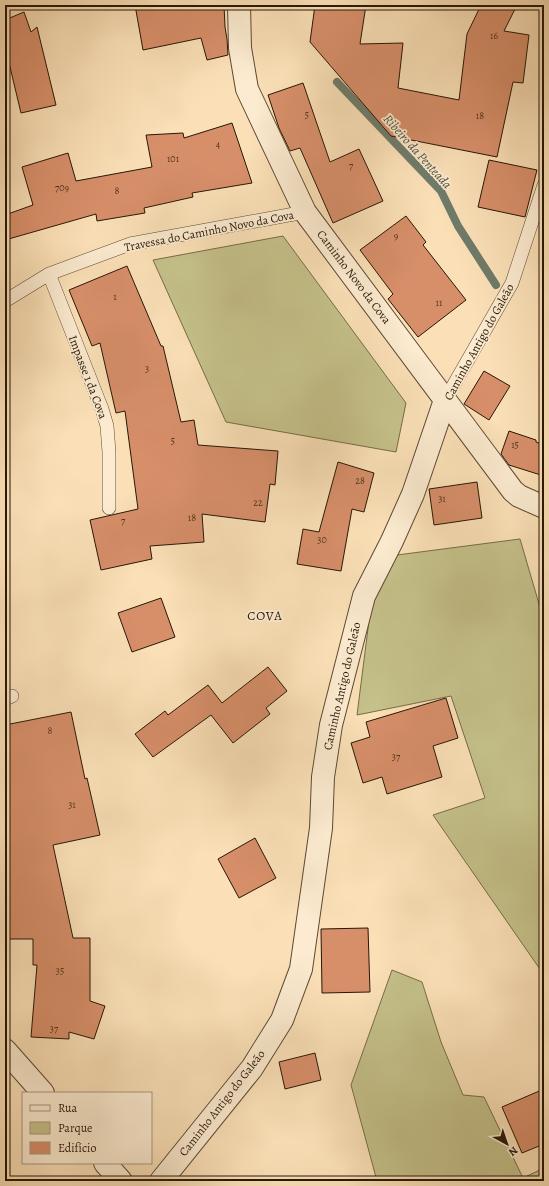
<svg xmlns="http://www.w3.org/2000/svg" width="549" height="1186" viewBox="0 0 549 1186" font-family="Alegreya,serif">
  <rect width="100%" height="100%" fill="#fbe0b7"/>
  <filter id="stains"><feTurbulence type="fractalNoise" baseFrequency=".005" numOctaves="4"/><feColorMatrix values="0 0 0 0 .2 0 0 0 0 .09 0 0 0 0 .02 0 0 0 .5 -.17"/></filter>
  <radialGradient id="worn" r=".72"><stop offset=".6" stop-color="#630" stop-opacity="0"/><stop offset="1" stop-color="#630" stop-opacity=".3"/></radialGradient>
  <path fill="#c5c18a" stroke="#766c48" d="M283 236 406 403 396 452 226 422 153 260Z
    M520 539 544 621V975L433 815 485 798 451 696 357 715 371 605 397 555Z
    M392 970 422 982 441 1042 463 1095 484 1097 523 1178 544 1168V1181H377L351 1085Z"/>
  <g fill="none" stroke-linecap="round" stroke-linejoin="round">
    <path stroke="#6f7b6a" stroke-width="8" d="M337 82 441 191 458 226 496 285"/>
  </g>
  <path fill="#d78f6a" stroke="#271707" d="M135 5H224L225 27 227 39 228 55 207 60 201 38 143 50Z
    M315 5H366L360 44 403 43 398 88 459 100 467 34 481 5H517L504 31 529 35 523 83 513 82 497 157 391 136 310 42Z
    M24 12 31 32 37 27 56 105 21 113 10 67 5 54V20Z
    M303 83 330 162 359 149 383 201 333 223 300 148 290 151 279 128 268 95Z
    M232 123 252 183 192 193 193 197 144 208 145 213 97 221 96 214 5 240V215L33 205 22 167 68 153 76 181 152 167 146 135 183 133 184 138Z
    M489 160 537 170 525 217 478 207Z
    M406 216 426 242 423 245 466 300 418 337 388 299 393 294 360 250Z
    M127 266 161 346H163L181 422 194 420 198 445 278 451 275 485 270 484 265 522 202 514 204 542 150 546 152 559 101 570 90 520 138 509 125 411 116 413 100 343 92 346 69 290Z
    M484 371 510 386 489 420 464 404Z
    M509 431 536 440V442L544 445V476L509 465 501 454Z
    M338 462 374 473 364 512 352 509 341 571 297 564 303 529 319 532Z
    M477 482 482 518 434 525 429 489Z
    M161 598 175 637 132 652 118 613Z
    M268 667 287 691 266 708 270 714 233 743 211 715 153 757 135 734 165 711 168 715 208 685 222 703Z
    M446 698 458 738 433 746 442 777 387 794 382 777 363 783 351 743 370 737 366 722Z
    M71 712 85 779 87 778 100 835 53 845 73 938H90V1001L105 1006 94 1039 69 1032V1039L31 1037 37 965H33V939H5V725Z
    M255 838 276 878 239 898 218 859Z
    M368 928 370 992 322 993 321 929Z
    M315 1053 321 1080 285 1089 279 1062Z
    M544 1089V1144L522 1153 502 1107Z"/>
  <g fill="none" stroke-linecap="round" stroke-linejoin="round">
    <g stroke="#5c4933" stroke-width="14">
      <path id="service" d="M49 274 102 409 107 426 109 452V508
        M5 301 49 274 130 244 305 212
        M445 400 512 283 544 185
        M5 699 12 696"/>
    </g>
    <g stroke="#5c4933" stroke-width="24">
      <path id="minor" d="M239 5 240 48 247 89 305 212 513 491 519 496 544 507
        M5 1050 43 1093
        M105 1163 121 1181
        M161 1181 252 1068 282 1020 301 969 321 828 323 777 331 725 364 596 392 541 413 494 445 400"/>
    </g>
    <use href="#service" stroke="#fcebd0" stroke-width="13"/>
    <use href="#minor" stroke="#fcebd0" stroke-width="22"/>
  </g>
  <g text-anchor="middle" stroke-width="3.5" stroke-linejoin="round" paint-order="stroke">
    <g font-size="10" fill="#533520">
      <text x="494" y="39">16</text>
      <text x="307" y="118">5</text>
      <text x="480" y="119">18</text>
      <text x="218" y="148">4</text>
      <text x="173" y="162">101</text>
      <text x="351" y="169">7</text>
      <text x="62" y="191">709</text>
      <text x="117" y="194">8</text>
      <text x="396" y="239">9</text>
      <text x="115" y="300">1</text>
      <text x="439" y="306">11</text>
      <text x="147" y="372">3</text>
      <text x="173" y="444">5</text>
      <text x="515" y="448">15</text>
      <text x="360" y="484">28</text>
      <text x="442" y="502">31</text>
      <text x="258" y="506">22</text>
      <text x="192" y="521">18</text>
      <text x="123" y="524">7</text>
      <text x="322" y="543">30</text>
      <text x="50" y="734">8</text>
      <text x="396" y="760">37</text>
      <text x="72" y="808">31</text>
      <text x="60" y="974">35</text>
      <text x="54" y="1032">37</text>
    </g>
    <g font-size="12" fill="#271707" stroke="#fcebd0">
      <text transform="translate(209 231) rotate(-11)" y="4">Travessa do Caminho Novo da Cova</text>
      <text transform="translate(354 277) rotate(53)" y="4">Caminho Novo da Cova</text>
      <text transform="translate(479 342) rotate(-61)" y="4">Caminho Antigo do Galeão</text>
      <text transform="translate(88 377) rotate(69)" y="4">Impasse 1 da Cova</text>
      <text transform="translate(342 686) rotate(-77)" y="4">Caminho Antigo do Galeão</text>
      <text transform="translate(222 1103) rotate(-52)" y="4">Caminho Antigo do Galeão</text>
    </g>
    <g font-size="13" font-style="italic" fill="#515141" stroke="#fcebd0">
      <text transform="translate(418 151) rotate(48)" y="5">Ribeiro da Penteada</text>
    </g>
    <g font-size="13" letter-spacing="1" fill="#271707" stroke="#fcebd0">
      <text x="265" y="620">COVA</text>
    </g>
  </g>
  <rect width="549" height="1186" fill="none" stroke="#fbe0b7" stroke-width="20"/>
  <rect x="6" y="6" width="537" height="1174" fill="none" stroke="#271707" stroke-width="2"/>
  <rect x="10" y="10" width="529" height="1166" fill="none" stroke="#271707"/>
  <rect x="22" y="1092" width="130" height="72" fill="#fcebd0" stroke="#a79680"/>
  <rect x="30" y="1105" width="20" height="6" fill="#fcebd0" stroke="#a79680"/>
  <text x="58" y="1112" font-size="12" fill="#271707">Rua</text>
  <rect x="30" y="1122" width="20" height="12" fill="#c5c18a" stroke="#a79680"/>
  <text x="58" y="1132" font-size="12" fill="#271707">Parque</text>
  <rect x="30" y="1142" width="20" height="12" fill="#d78f6a" stroke="#a79680"/>
  <text x="58" y="1152" font-size="12" fill="#271707">Edifício</text>
  <g transform="translate(507 1144) rotate(140)" stroke="#fcebd0" stroke-width="3" paint-order="stroke">
  <path d="M0-3L7 15L0 10L-7 15Z" fill="#271707"/>
  <text y="-6" font-size="11" font-weight="bold" text-anchor="middle" fill="#271707">N</text>
  </g>
  <rect width="100%" height="100%" filter="url(#stains)"/>
  <rect width="100%" height="100%" fill="url(#worn)"/>
</svg>
